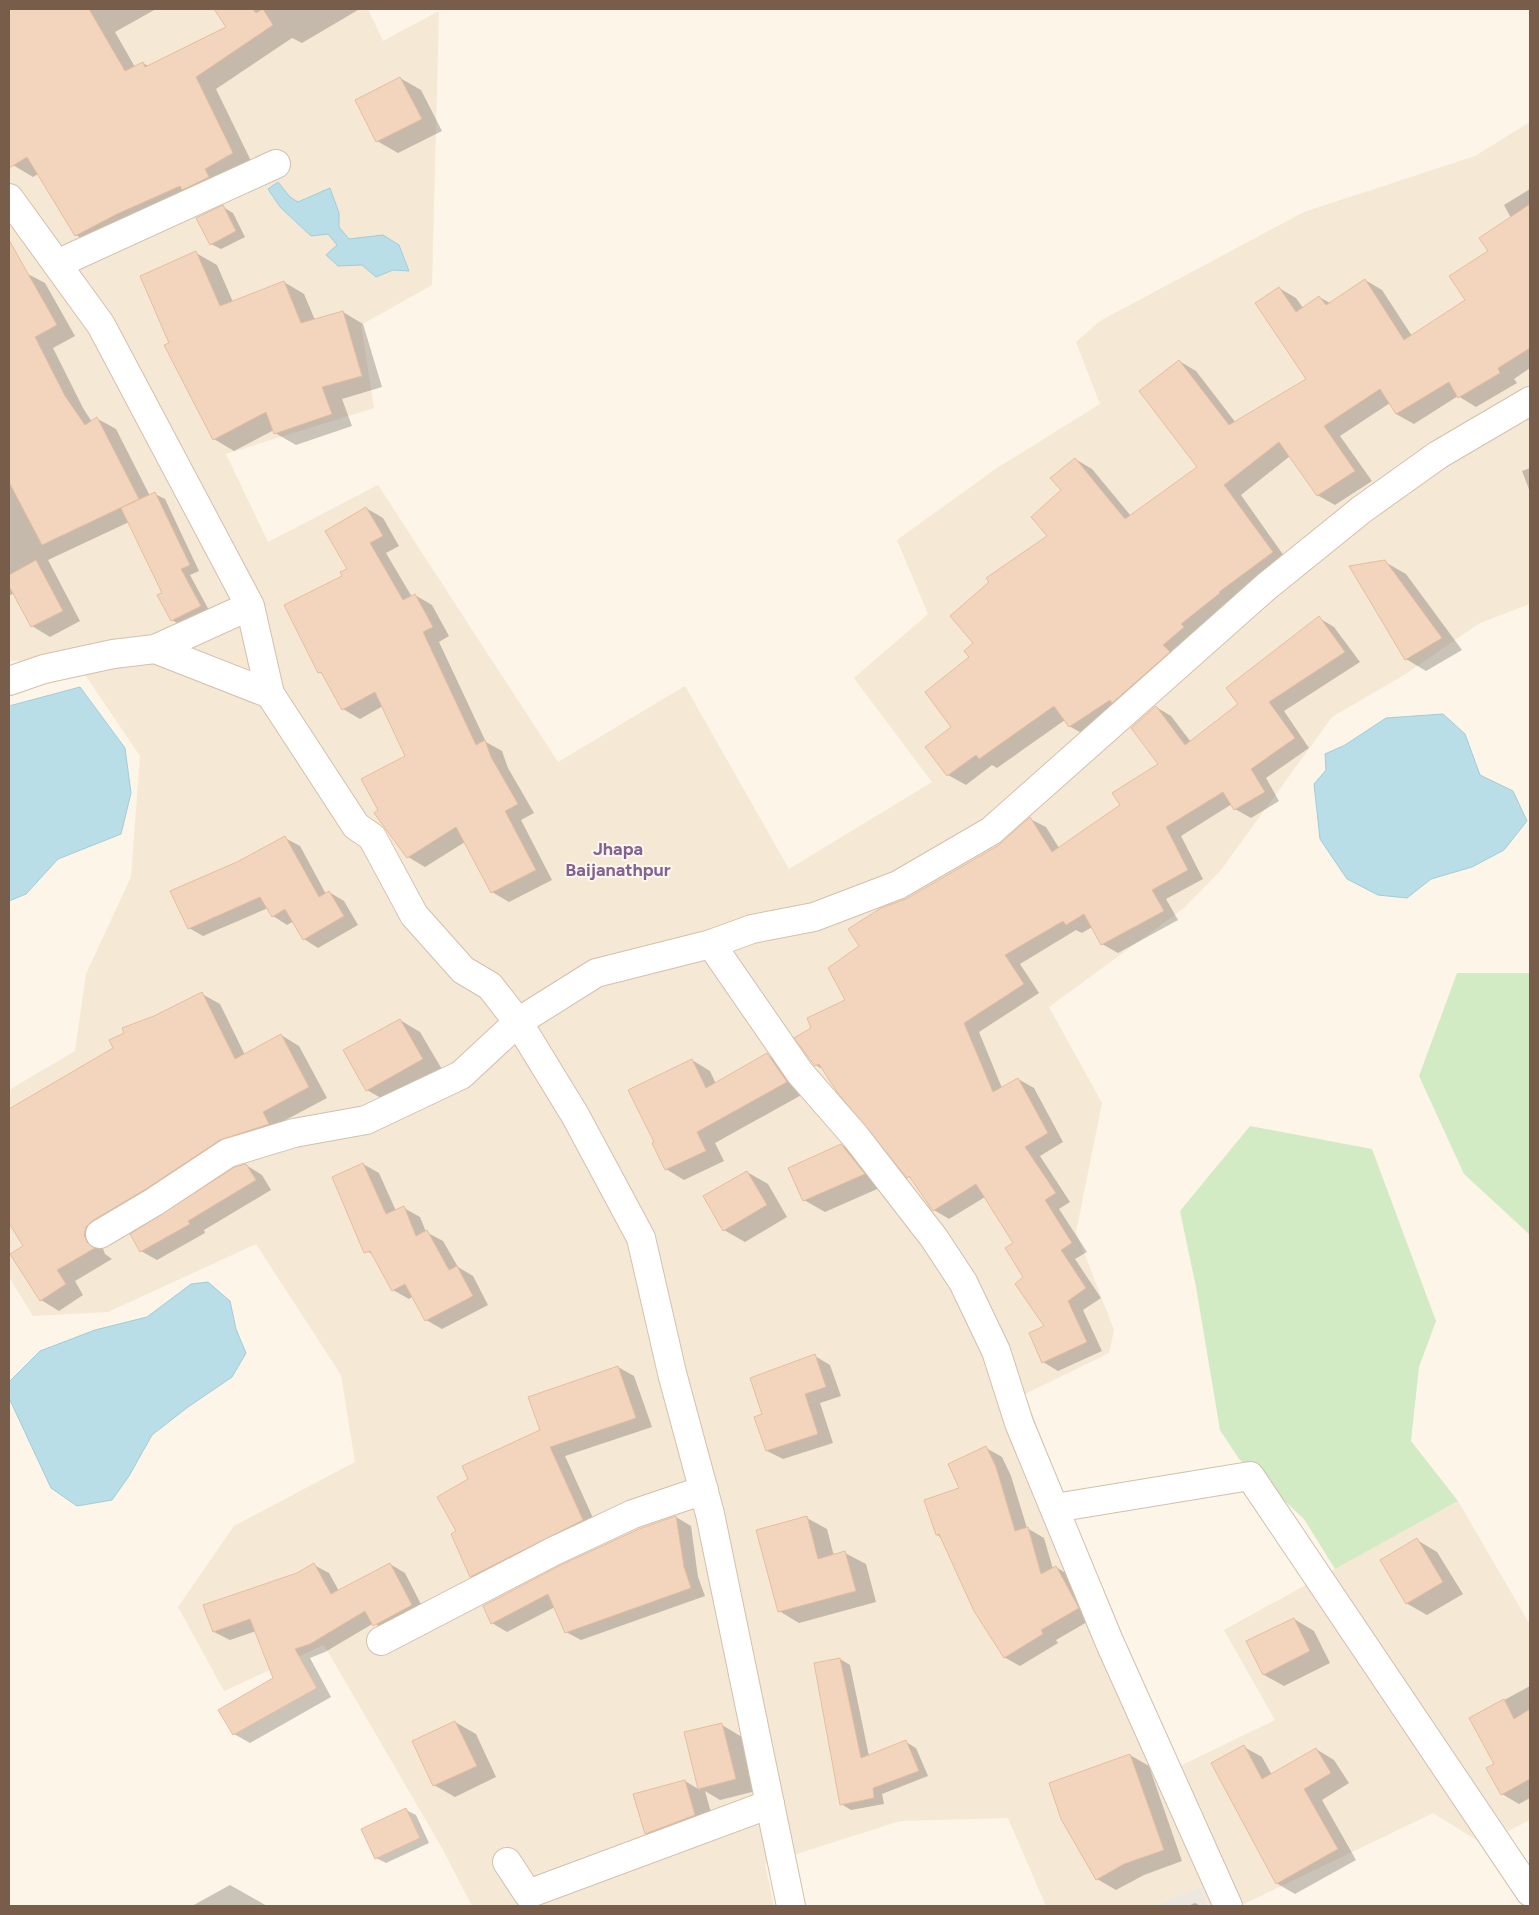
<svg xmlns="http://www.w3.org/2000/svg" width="1539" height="1915" viewBox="0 0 1539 1915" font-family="Figtree,sans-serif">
  <rect width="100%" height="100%" fill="#fdf5e7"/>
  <path fill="#f5e8d5" d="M9 9H368L383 41 439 11 432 285 361 325 374 408 226 454 268 542 378 485 558 762 685 686 789 869 932 782 854 678 928 614 897 540 997 468 1100 404 1076 342 1100 321 1304 212 1475 156 1530 122V604L1480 623 1404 675 1332 717 1221 870 1184 908 1049 1007 1102 1103 1076 1232 1114 1330 1109 1353 1025 1394 1084 1551 1180 1766 1275 1720 1224 1630 1458 1501 1530 1625V1820L1483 1844 1433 1813 1240 1906H1209L1200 1887 1154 1906H1046L1008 1818 900 1821 765 1864 774 1906H472L442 1848 324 1645 224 1691 178 1607 234 1526 355 1462 341 1375 256 1244 108 1312 33 1316 9 1277V1090L75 1051 86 974 131 877 140 756 75 660 9 661Z"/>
  <path fill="#ede7e0" d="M1200 1887 1209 1906H1154Z"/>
  <path fill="#d2ebc4" d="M1457 973H1530V1235L1464 1174 1419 1076Z
    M1250 1126 1372 1149 1436 1321 1419 1367 1411 1441 1458 1501 1335 1569 1304 1519 1239 1459 1220 1430 1196 1287 1180 1211Z"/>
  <path fill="#badee7" stroke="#a0cdd9" d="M278 182 290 197 298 202 330 188 339 213V227L349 239 383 235 399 245 409 271 393 270 376 277 362 265 338 266 326 255 337 245 328 234 311 236 280 207 268 189Z
    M80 687 125 748 131 793 121 834 58 859 26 894 9 901V706Z
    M1443 714 1465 734 1480 775 1513 791 1527 821 1504 850 1472 867 1431 879 1407 898 1378 895 1347 879 1320 839 1314 784 1326 770 1325 754 1345 745 1386 718Z
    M208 1282 230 1301 236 1329 246 1353 232 1377 188 1407 152 1435 129 1476 112 1500 77 1506 51 1488 9 1398V1382L40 1351 95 1330 147 1317 191 1284Z"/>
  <path fill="#0003" d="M9 9H156L115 32 135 67 143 63 148 66 228 27 216 9 358 10 302 43 292 38 216 89 253 165 96 247 76 235 38 174 33 177 13 165 9 159V120L18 115 9 100Z
    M400 78 421 90 442 131 398 153 377 141Z
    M1530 189V368L1514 379 1517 383 1476 407 1458 396 1414 424 1396 414 1390 403 1340 436 1372 481 1335 505 1317 495 1290 456 1241 495 1289 563 1087 736 1069 726 1065 720 997 768 992 765 966 785 948 775 927 747 953 728 974 643 1049 536 1062 490 1075 459 1092 469 1131 516 1199 467 1179 361 1196 371 1236 423 1308 379 1279 288 1296 298 1303 308 1319 297 1330 303 1365 280 1382 290 1412 336 1467 301 1490 252 1511 218 1504 205Z
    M223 207 233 213 245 237 221 249 211 244Z
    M196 253 217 265 233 302 284 282 304 294 315 320 343 312 363 324 382 387 342 399 352 426 296 445 275 433 274 430 234 451 214 439 171 344Z
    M9 272 14 280 26 273 45 283 75 336 53 348 83 408 92 422 98 419 116 429 150 496 155 494 165 499 199 571 190 575 210 612 182 626 172 620 163 594 129 522 48 560 80 621 50 637 32 626 14 593 9 596V410L29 398 9 363Z
    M1530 468V492L1522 471Z
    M366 508 383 518 399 546 386 553 412 597 415 595 432 605 449 636 439 642 486 742 502 751 508 768 534 813 521 820 552 880 509 902 492 892 465 842 425 867 408 857 379 811 407 757 383 706 360 719 343 709 323 674 319 672 344 576 348 569Z
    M1385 562 1406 574 1462 650 1426 671 1406 659Z
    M1319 618 1334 627 1360 662 1284 711 1309 748 1266 778 1279 801 1251 818 1235 809 1232 804 1181 836 1203 879 1166 899 1178 920 1118 953 1102 944 1092 927 1082 933 1076 930 1020 964 1039 993 979 1032 1002 1088 1018 1079 1034 1088 1063 1142 1040 1156 1070 1202 1059 1209 1087 1252 1075 1259 1101 1298 1083 1310 1102 1351 1058 1371 1043 1362 1045 1327 1025 1278 1015 1243 985 1197 949 1219 934 1210 912 1179 908 1177 825 1071 816 1065 813 1028 847 1001 861 947 906 900 1000 846 1030 819 1046 827 1059 848 1121 805 1160 764 1156 707 1171 716 1191 742 1240 704Z
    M285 838 300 846 326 894 329 892 344 901 358 925 318 948 304 939 294 921 287 925 273 916 268 908 203 936 189 928 238 863Z
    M202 994 220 1004 245 1055 281 1035 299 1046 327 1098 280 1123 286 1135 164 1199 102 1246 105 1254 112 1259 75 1281 83 1295 59 1311 41 1300 24 1247 9 1220V1111L115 1048 154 1017Z
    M400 1020 420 1032 443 1071 388 1102 367 1090 345 1051Z
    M767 1055 786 1065 805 1093 715 1143 724 1161 684 1180 666 1169 692 1060 710 1071 716 1084Z
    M841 1145 862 1157 884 1186 825 1212 804 1200Z
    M363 1164 379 1173 396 1211 404 1208 420 1217 426 1232 443 1241 458 1267 473 1276 488 1305 442 1329 426 1320 413 1296 409 1299 393 1290 373 1255 367 1251Z
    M246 1165 262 1175 271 1190 204 1230 205 1233 157 1260 141 1251 132 1235Z
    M747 1172 768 1184 787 1217 745 1242 724 1230Z
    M815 1356 830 1365 841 1396 820 1403 833 1443 783 1459 767 1451 764 1415Z
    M618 1367 634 1376 652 1427 565 1456 598 1529 487 1586 471 1576 458 1532 470 1480 541 1430Z
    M986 1448 1002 1457 1011 1476 1027 1528 1044 1538 1053 1569 1056 1567 1072 1577 1094 1618 1056 1640 1058 1643 1020 1666 1004 1657 942 1538 937 1535Z
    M676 1517 691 1526 698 1577 705 1596 581 1640 566 1632 555 1607 507 1632 492 1623Z
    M807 1518 827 1529 834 1556 845 1553 866 1564 876 1602 799 1623 779 1611Z
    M1417 1540 1437 1552 1463 1594 1427 1615 1406 1603Z
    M390 1564 405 1573 426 1614 389 1633 374 1623 325 1652 310 1658 331 1697 250 1743 234 1734 220 1710 275 1679 256 1631 230 1640 214 1632 314 1565 329 1573 339 1591Z
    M1294 1619 1314 1631 1330 1663 1284 1686 1264 1675Z
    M840 1659 850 1665 869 1756 906 1742 916 1748 928 1776 882 1794 884 1804 851 1810 841 1804Z
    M1530 1686V1798L1519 1804 1502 1794 1495 1764 1471 1718Z
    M455 1722 476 1734 496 1777 455 1797 434 1785Z
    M722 1725 742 1737 756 1791 720 1800 705 1791 715 1827 666 1845 646 1833 685 1781 700 1790 686 1733Z
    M1244 1747 1262 1757 1272 1775 1316 1749 1334 1760 1349 1783 1322 1800 1356 1860 1295 1894 1276 1883Z
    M1130 1755 1149 1766 1182 1861 1144 1875 1116 1890 1097 1879Z
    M406 1810 416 1815 429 1843 386 1863 376 1858Z
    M230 1885 267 1906H192Z
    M1195 1903 1201 1906H1188Z"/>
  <path fill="#f3d5be" stroke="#e6bd9e" d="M9 9H89L125 71 143 62 145 67 226 27 214 9H253L256 13 263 9 273 25 196 77 233 153 205 169 209 177 182 190 180 186 117 214 75 236 27 157 9 168Z
    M400 77 422 119 376 142 355 100Z
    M1530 204V348L1498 368 1500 373 1458 398 1449 382 1396 414 1380 389 1324 426 1355 471 1317 496 1279 442 1224 485 1273 552 1219 592 1220 593 1181 624 1184 627 1163 645 1170 652 1112 703 1110 700 1069 727 1054 706 979 759 976 755 947 776 925 747 951 727 925 692 969 657 964 651 973 643 950 616 989 582 986 578 1047 536 1031 517 1061 490 1050 478 1075 458 1125 519 1197 467 1139 391 1179 360 1229 425 1306 379 1255 303 1279 287 1296 312 1319 296 1326 305 1365 279 1404 340 1465 300 1449 276 1488 251 1479 238Z
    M223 205 236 231 210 245 196 218Z
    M9 240 57 325 35 337 65 396 85 425 97 417 139 499 42 545 9 482Z
    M196 251 220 306 284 281 301 323 343 311 362 376 322 387 332 414 274 434 266 412 213 440 164 345 169 343 140 276Z
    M155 492 190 565 181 569 201 606 171 621 157 595 162 593 121 508Z
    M366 507 383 536 370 543 403 600 415 594 433 627 423 632 476 745 485 740 491 757 518 804 505 811 536 870 491 893 456 827 407 858 374 813 378 810 361 779 405 756 375 692 342 710 321 672 318 673 284 605 342 576 340 572 347 569 325 531Z
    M36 560 63 611 31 627 9 586V575Z
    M1385 560 1442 638 1405 660 1349 566Z
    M1319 616 1345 652 1269 702 1295 738 1251 769 1265 792 1234 810 1223 792 1166 827 1188 870 1152 890 1164 911 1101 945 1084 914 1066 925 1063 921 1005 955 1024 984 964 1023 993 1092 1018 1078 1048 1133 1025 1147 1056 1193 1045 1200 1072 1243 1061 1250 1086 1288 1068 1301 1087 1342 1042 1363 1029 1333 1044 1326 1015 1284 1023 1277 1005 1248 1013 1243 976 1184 933 1211 909 1176 907 1178 837 1092 819 1064 815 1066 794 1038 811 1028 807 1018 845 1000 828 968 859 946 848 929 881 908 906 899 999 845 1030 817 1052 852 1120 805 1112 793 1158 764 1131 728 1156 706 1185 745 1238 704 1226 688Z
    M285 836 319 897 329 891 344 916 303 940 285 909 272 917 260 897 188 929 170 891 237 862Z
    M202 992 235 1059 281 1034 309 1087 263 1112 269 1124 220 1140 146 1189 92 1221 86 1227 84 1235 87 1242 95 1248 57 1270 66 1284 40 1301 10 1254 23 1246 9 1223V1109L113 1048 109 1040 124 1033 122 1028 154 1016Z
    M400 1019 423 1059 366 1091 343 1050Z
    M767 1053 787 1082 697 1132 706 1151 665 1170 652 1143 654 1142 628 1090 692 1059 706 1088Z
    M841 1144 865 1174 803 1201 788 1168Z
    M363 1163 386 1214 404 1206 416 1236 427 1230 449 1270 457 1266 473 1296 425 1321 405 1284 392 1291 370 1251 364 1253 332 1177Z
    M246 1164 256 1180 188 1221 190 1224 140 1252 130 1234 235 1167Z
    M747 1171 767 1205 723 1231 703 1196Z
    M815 1354 826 1387 805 1394 818 1434 766 1451 754 1417 762 1414 750 1378Z
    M618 1366 636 1418 550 1447 583 1520 470 1577 451 1534 456 1531 437 1497 468 1479 462 1466 540 1430 528 1397Z
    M986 1446 996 1467 1015 1531 1028 1527 1041 1574 1056 1566 1079 1608 1041 1630 1043 1634 1004 1658 974 1611 939 1534 936 1535 924 1500 959 1488 948 1464Z
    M676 1516 684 1567 691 1588 565 1633 548 1594 491 1624 483 1606 561 1565 639 1529Z
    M807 1516 818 1559 845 1551 856 1591 778 1612 756 1530Z
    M1417 1538 1443 1582 1406 1604 1380 1560Z
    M314 1563 331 1594 390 1563 412 1605 373 1626 365 1611 310 1644 295 1649 317 1688 233 1735 218 1710 273 1678 250 1619 213 1632 203 1605 297 1573Z
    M1294 1618 1310 1651 1263 1675 1246 1641Z
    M840 1658 861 1758 906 1740 919 1771 873 1788 874 1798 840 1805 814 1663Z
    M1504 1699 1514 1719 1530 1709V1779L1501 1795 1486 1768 1494 1764 1469 1718Z
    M455 1721 477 1766 433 1786 412 1741Z
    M722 1723 736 1779 698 1789 684 1732Z
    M1244 1745 1262 1779 1316 1748 1331 1773 1304 1789 1338 1849 1276 1884 1211 1763Z
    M1130 1754 1164 1850 1124 1864 1096 1880 1061 1819 1049 1783Z
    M685 1780 695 1815 645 1834 633 1794Z
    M406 1808 420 1838 375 1859 361 1829Z"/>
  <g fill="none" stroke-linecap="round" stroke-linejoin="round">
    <g stroke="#d1c0ae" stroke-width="30">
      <path id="street" d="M57 264 276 164
        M711 944 800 1073 855 1136 934 1238 963 1282 996 1351 1019 1423 1109 1641 1228 1906
        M100 1234 154 1202 228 1153 294 1133 366 1120 461 1075 518 1022
        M1055 1508 1250 1476 1530 1892
        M381 1641 554 1551 633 1514 704 1490
        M507 1862 528 1894 770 1804"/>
    </g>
    <g stroke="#d4c0ac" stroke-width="30">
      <path id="secondary" d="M9 198 101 325 250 606 270 694 356 826 372 837 414 915 463 970 490 986 518 1022 575 1115 641 1238 672 1373 710 1514 791 1906
        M155 649 250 606
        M9 681 44 669 113 654 155 649 270 694
        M518 1022 596 973 711 944 752 929 814 917 898 885 991 831 1267 586 1361 510 1438 455 1530 401"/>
    </g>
    <use href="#street" stroke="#fff" stroke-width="28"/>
    <use href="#secondary" stroke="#fff" stroke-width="28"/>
  </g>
  <g text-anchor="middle" stroke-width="4" stroke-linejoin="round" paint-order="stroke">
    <g font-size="18" font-weight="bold" fill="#856294" stroke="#fff9ed">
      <text x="618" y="855">Jhapa<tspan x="618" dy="21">Baijanathpur</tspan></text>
    </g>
  </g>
  <rect width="1539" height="1915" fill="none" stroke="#775d4a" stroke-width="20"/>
</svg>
